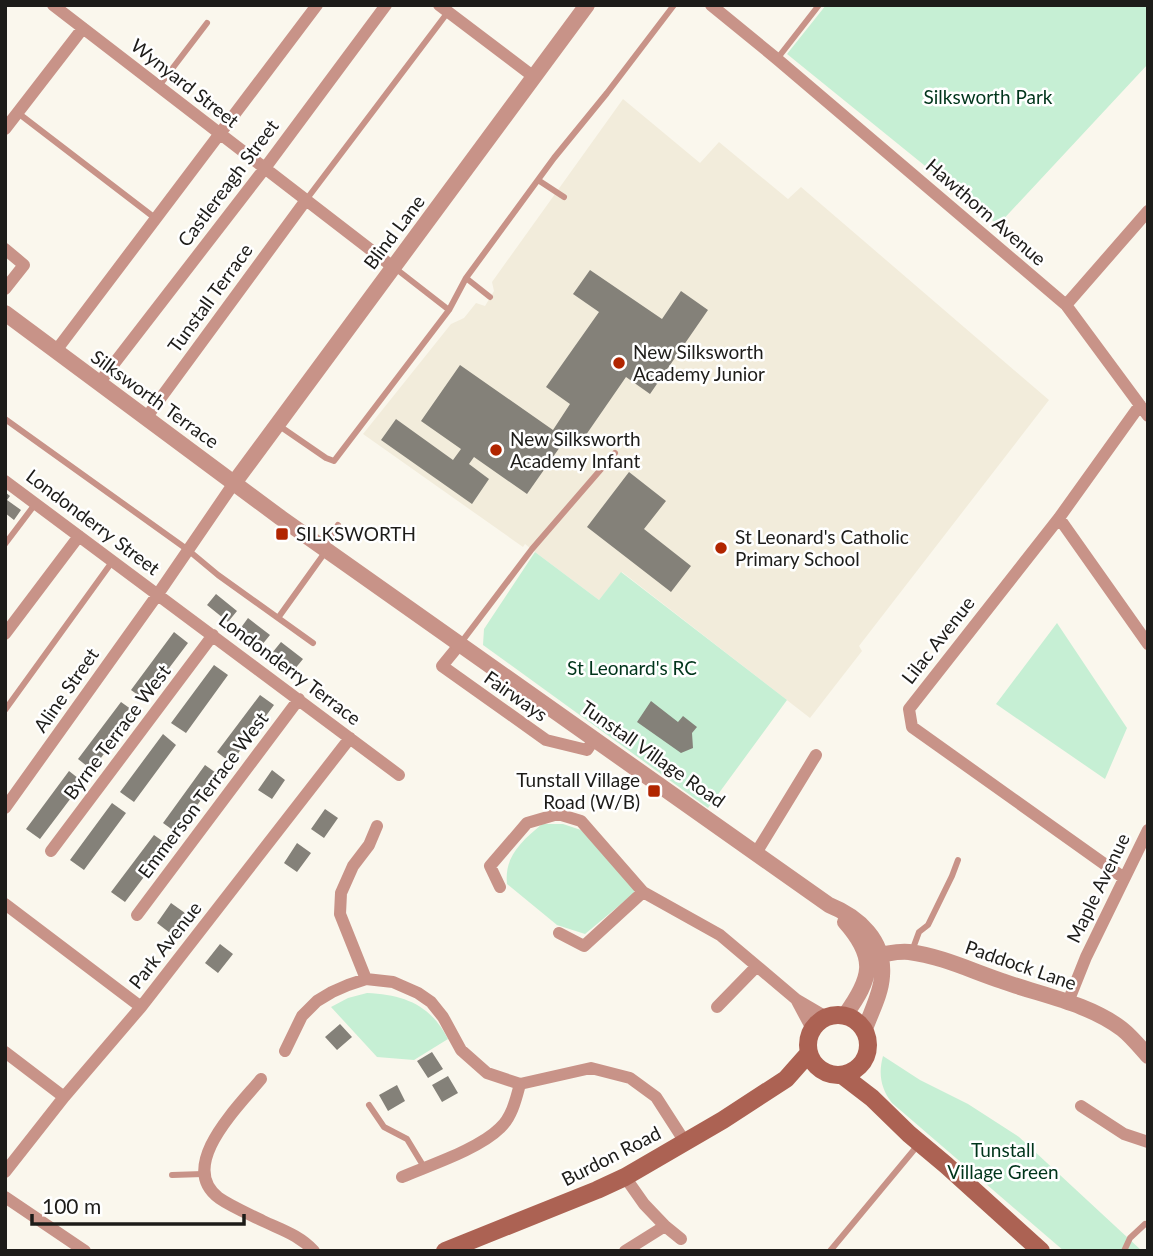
<svg xmlns="http://www.w3.org/2000/svg" width="1153" height="1256" viewBox="0 0 1153 1256" font-family="Lato,sans-serif">
  <rect width="100%" height="100%" fill="#faf7ed"/>
  <path fill="#f2ecdb" d="M623 99 700 163 719 142 788 199 801 187 1049 400 859 646 862 651 810 718 622 572 599 600 535 552 525 544 523 547 363 434 451 324 464 318 476 303 485 306 494 291 492 282Z"/>
  <path fill="#c6efd4" d="M826 5H1145L1148 10V64L998 225 787 54Z
    M535 552 599 600 621 572 787 700 708 808 483 645 484 629Z
    M1057 623 1127 728 1105 779 996 704Z
    M542 824H563L581 830 636 888 633 894 585 934 557 925 507 884C504 856 522 841 542 824Z
    M367 993C404 995 430 1004 448 1039L414 1060 377 1057 331 1007 348 998Z
    M883 1056 920 1080 968 1104 1019 1137 1142 1251H1064L892 1103C881 1089 878 1074 883 1056Z"/>
  <path fill="#848179" d="M590 270 662 319 681 291 708 310 650 394 626 377 579 445 567 437 527 494 474 457 469 464 489 479 472 504 381 440 396 419 453 460 461 449 421 421 460 365 553 430 570 404 546 387 599 312 573 294Z
    M629 472 666 501 644 529 691 566 671 592 587 527Z
    M5 492 10 496 7 500 21 510 14 520 5 513Z
    M216 594 237 611 228 622 207 605Z
    M248 618 270 635 261 646 240 629Z
    M174 632 188 643 145 700 131 690Z
    M281 642 303 659 294 670 272 653Z
    M214 665 228 675 186 733 171 723Z
    M260 695 274 705 231 763 217 752Z
    M651 701 678 722 683 716 697 727 692 733 693 748 681 753 637 722Z
    M121 702 135 712 92 770 78 759Z
    M163 734 176 745 134 802 120 792Z
    M205 765 219 775 177 833 163 823Z
    M272 770 285 780 272 799 258 790Z
    M69 771 83 782 40 839 26 829Z
    M112 803 126 813 84 870 70 860Z
    M325 809 338 818 324 838 311 829Z
    M154 835 168 845 125 902 111 892Z
    M297 843 311 853 297 872 284 863Z
    M171 903 185 913 170 933 157 923Z
    M220 944 233 954 218 973 205 963Z
    M340 1024 352 1037 337 1050 325 1037Z
    M432 1052 443 1069 428 1078 417 1061Z
    M448 1076 458 1093 442 1102 432 1085Z
    M397 1085 405 1101 388 1111 379 1095Z"/>
  <g fill="none" stroke-linecap="round" stroke-linejoin="round">
    <path stroke="#c89388" stroke-width="6" d="M777 59 819 5
      M159 86 207 23
      M18 113 155 218
      M538 180 564 197
      M306 200 448 12
      M395 268 449 310
      M466 278 490 297
      M5 419 188 550 218 575 313 643
      M278 425 326 458 334 461 449 310 466 278 554 158 607 93 674 5
      M5 544 36 503
      M324 546 338 525
      M278 618 326 551
      M460 644 532 549 615 453
      M5 710 112 562
      M912 951 919 932 928 925 952 876 958 860
      M369 1105 384 1127 407 1139 424 1167
      M172 1175 203 1174
      M830 1251 918 1145
      M1124 1251 1130 1238 1145 1224"/>
    <path stroke="#c89388" stroke-width="12" d="M53 5 393 267
      M439 5 534 77
      M711 5 777 59 1066 305 1148 416
      M5 129 83 28
      M5 249 24 265 5 289
      M1066 305 1148 211
      M55 352 317 5
      M99 383 265 168 386 5
      M146 418 306 200
      M5 481 399 775
      M1059 518 1148 644
      M5 634 79 536
      M460 644 442 666 546 740 587 750 595 738
      M5 808 158 594 234 483
      M51 851 213 635
      M756 853 816 755
      M1124 878 912 727 909 709 1059 518 1140 405
      M500 887 490 866 527 823 558 814 581 821 643 892 720 935 797 1000 826 1017
      M5 904 141 1007
      M137 915 299 699
      M559 933 584 946 643 892
      M366 979 340 914 341 893 353 866 369 845 377 826
      M797 1001 812 1029
      M1068 1002 1086 957 1148 830
      M717 1007 756 967
      M285 1051 302 1016 317 1001 332 992 348 985 366 979 393 982 418 993 431 1002 443 1017 461 1050 487 1073 520 1084 591 1068 630 1078 656 1097 685 1142
      M5 1052 64 1097
      M261 1079C239 1106 176 1166 219 1198 232 1207 249 1214 263 1221 282 1230 299 1235 314 1251
      M1081 1106 1124 1134 1148 1142
      M5 1172 64 1097 141 1007 350 738
      M402 1177C430 1165 479 1149 500 1128 512 1117 516 1099 520 1084
      M625 1177 644 1204 665 1226 625 1251
      M5 1197 85 1251
      M665 1226 681 1239"/>
    <path stroke="#c89388" stroke-width="16" d="M5 313 281 518 829 905C859 917 885 941 882 976 881 994 871 1012 865 1029
      M234 483 587 5
      M867 959C881 955 894 951 909 952 941 956 972 971 1002 981 1040 995 1088 1003 1122 1029 1131 1036 1140 1047 1148 1056
      M845 1015C872 978 877 958 845 922"/>
    <path stroke="#ac6253" stroke-width="18" d="M808 1045a30 30 0 1 1 60 0a30 30 0 1 1-60 0Z
      M842 1075 872 1098 909 1134 946 1165 1041 1251
      M445 1251 597 1190 625 1177 723 1120 786 1079 809 1053"/>
  </g>
  <g fill="#b12500" stroke="#fff" stroke-width="2.5">
    <circle cx="619" cy="363" r="7"/>
    <circle cx="496" cy="450" r="7"/>
    <rect x="275" y="527" width="14" height="14" rx="3.5"/>
    <circle cx="721" cy="548" r="7"/>
    <rect x="647" y="784" width="14" height="14" rx="3.5"/>
  </g>
  <g text-anchor="middle" stroke-width="5" stroke-linejoin="round" paint-order="stroke">
    <g font-size="19" fill="#1d1c19" stroke="#fff">
      <text transform="translate(185 83) rotate(38)" y="7">Wynyard Street</text>
      <text transform="translate(228 183) rotate(-53)" y="7">Castlereagh Street</text>
      <text transform="translate(986 212) rotate(41)" y="7">Hawthorn Avenue</text>
      <text transform="translate(394 232) rotate(-53)" y="7">Blind Lane</text>
      <text transform="translate(210 298) rotate(-54)" y="7">Tunstall Terrace</text>
      <text transform="translate(155 399) rotate(36)" y="7">Silksworth Terrace</text>
      <text transform="translate(93 522) rotate(37)" y="7">Londonderry Street</text>
      <text transform="translate(938 640) rotate(-52)" y="7">Lilac Avenue</text>
      <text transform="translate(290 669) rotate(37)" y="7">Londonderry Terrace</text>
      <text transform="translate(66 690) rotate(-55)" y="7">Aline Street</text>
      <text transform="translate(516 696) rotate(35)" y="7">Fairways</text>
      <text transform="translate(117 732) rotate(-53)" y="7">Byrne Terrace West</text>
      <text transform="translate(653 754) rotate(35)" y="7">Tunstall Village Road</text>
      <text transform="translate(203 795) rotate(-53)" y="7">Emmerson Terrace West</text>
      <text transform="translate(1098 888) rotate(-64)" y="7">Maple Avenue</text>
      <text transform="translate(165 945) rotate(-52)" y="7">Park Avenue</text>
      <text transform="translate(1021 965) rotate(19)" y="7">Paddock Lane</text>
      <text transform="translate(611 1156) rotate(-27)" y="7">Burdon Road</text>
    </g>
    <g font-size="19" fill="#00351b" stroke="#fff">
      <text x="988" y="104">Silksworth Park</text>
      <text x="632" y="675">St Leonard's RC</text>
      <text x="1003" y="1157">Tunstall<tspan x="1003" dy="22">Village Green</tspan></text>
    </g>
    <g font-size="19" fill="#1d1c19" stroke="#fff" text-anchor="start">
      <text x="633" y="359">New Silksworth<tspan x="633" dy="22">Academy Junior</tspan></text>
      <text x="510" y="446">New Silksworth<tspan x="510" dy="22">Academy Infant</tspan></text>
      <text x="296" y="541">SILKSWORTH</text>
      <text x="735" y="544">St Leonard's Catholic<tspan x="735" dy="22">Primary School</tspan></text>
      <text x="640" y="787" text-anchor="end">Tunstall Village<tspan x="640" dy="22">Road (W/B)</tspan></text>
    </g>
  </g>
  <rect width="1153" height="1256" fill="none" stroke="#1d1c19" stroke-width="14"/>
  <path d="M32 1214v10h212v-10" fill="none" stroke="#1d1c19" stroke-width="3.5"/>
  <text x="42" y="1214" font-size="21" fill="#1d1c19" stroke="#ffffff" stroke-width="5" paint-order="stroke">100 m</text>
</svg>
